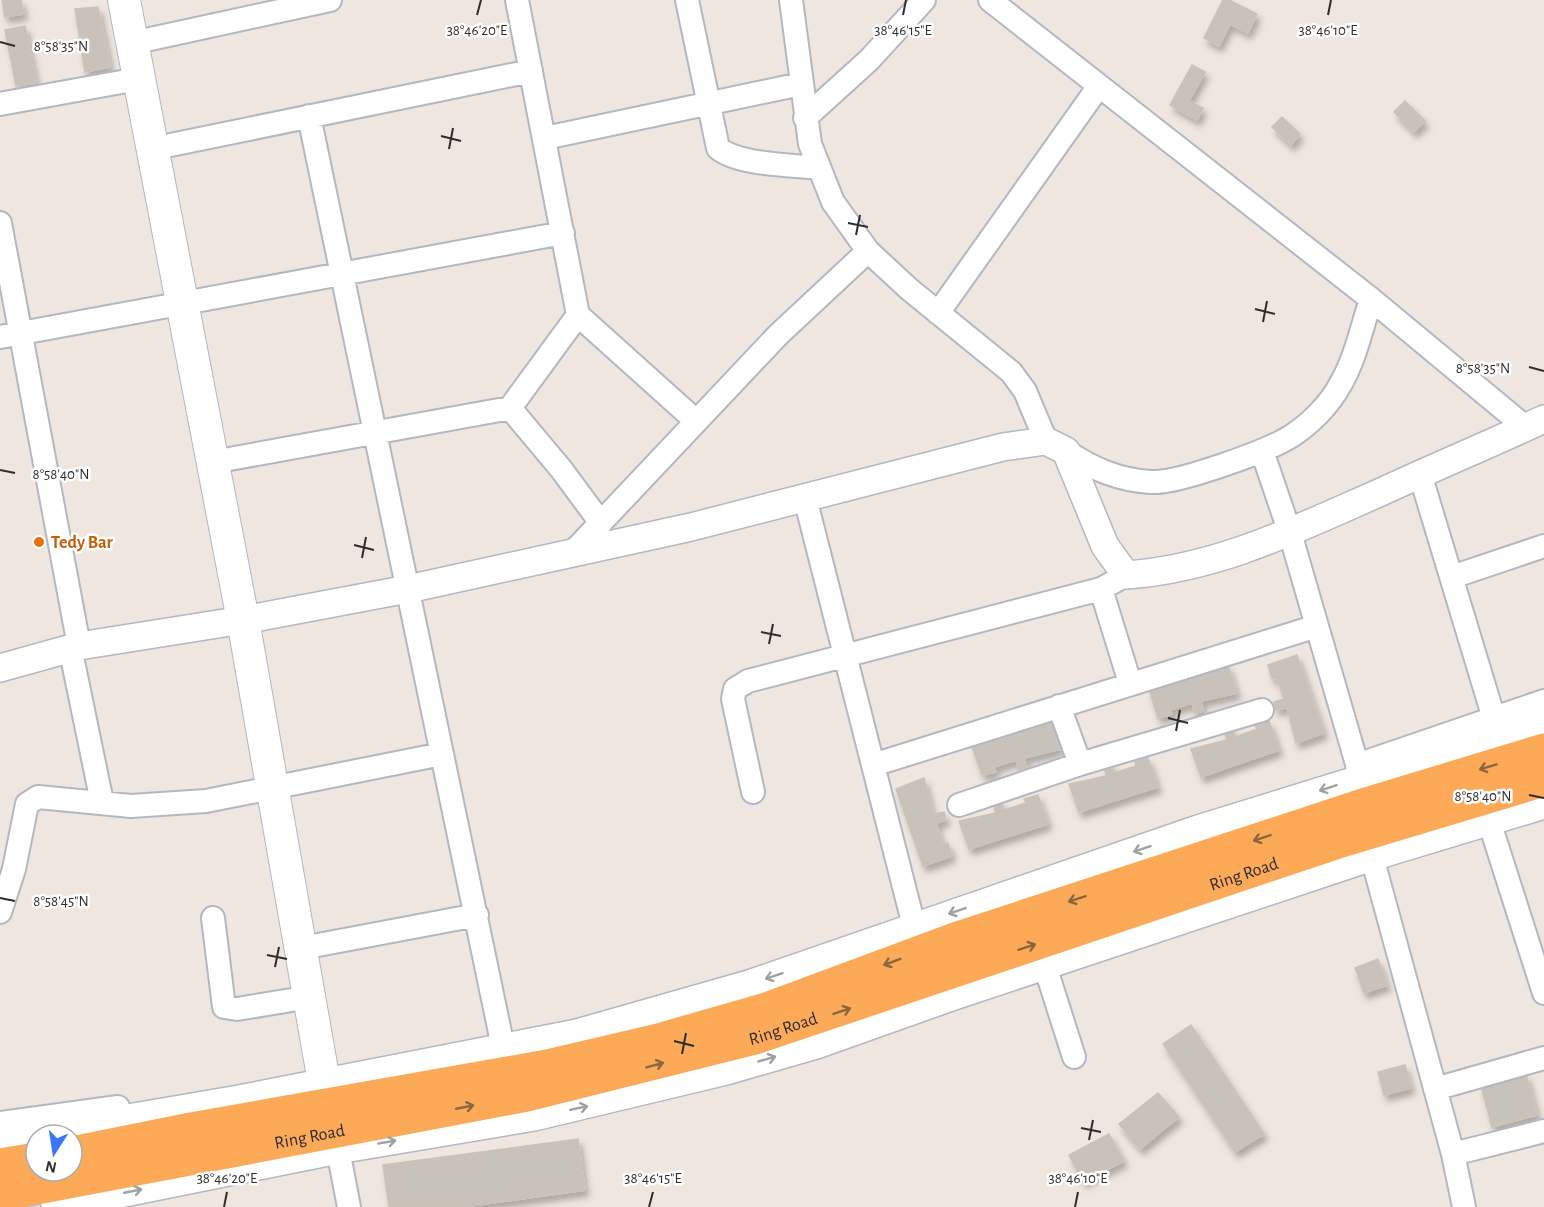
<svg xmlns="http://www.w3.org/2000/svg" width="1544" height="1207" viewBox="0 0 1544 1207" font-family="'Alegreya Sans',sans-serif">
  <defs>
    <filter id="shadow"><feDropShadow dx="3.5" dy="6" stdDeviation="3" flood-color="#0004"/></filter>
  </defs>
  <rect width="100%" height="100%" fill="#efe6df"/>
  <path fill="#c8c2ba" stroke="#cbc2b8" stroke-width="1.5" filter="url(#shadow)" d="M2 0H21L24 14 5 17Z
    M1223 0H1229L1257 14 1248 33 1230 24 1219 46 1204 38Z
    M98 7 110 67 85 72 75 9Z
    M25 26 36 83 16 86 5 30Z
    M1192 65 1205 72 1189 101 1203 108 1197 120 1170 105Z
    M1405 101 1425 121 1414 132 1394 112Z
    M1282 117 1300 134 1291 145 1272 127Z
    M1297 655 1324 733 1296 743 1287 707 1276 710 1274 702 1284 699 1277 678 1272 679 1268 665Z
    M1228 665 1237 693 1201 701 1203 711 1195 713 1192 703 1170 710 1172 714 1158 718 1149 689Z
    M1051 721 1061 749 1024 758 1027 768 1019 770 1016 760 994 767 996 772 982 775 972 747Z
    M1269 721 1279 750 1201 777 1191 749 1227 740 1224 729 1232 727 1235 737 1257 729 1255 725Z
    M1148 758 1158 787 1079 812 1069 784 1106 776 1104 765 1111 763 1114 773 1136 766 1135 762Z
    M924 778 933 814 944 812 946 820 936 823 943 844 948 843 952 856 923 866 896 789Z
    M1038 795 1048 824 969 849 959 821 996 813 993 803 1001 800 1004 810 1026 803 1024 799Z
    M1378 959 1387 985 1364 993 1355 968Z
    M1191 1025 1264 1134 1235 1152 1163 1044Z
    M1405 1065 1411 1088 1384 1095 1378 1072Z
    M1526 1074 1537 1115 1492 1127 1481 1086Z
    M1158 1093 1179 1117 1140 1149 1119 1124Z
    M1109 1134 1124 1161 1083 1182 1069 1155Z
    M578 1139 585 1190 463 1207H389L383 1165Z"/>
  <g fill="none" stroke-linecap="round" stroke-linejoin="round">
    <g stroke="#b3b7c1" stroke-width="26">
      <path id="minor" d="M517 0 578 315 696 421
        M687 0 718 148C738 165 792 165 819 168
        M791 0 810 144 833 202 868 251 909 289 1011 372 1025 391 1046 441
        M990 0 1371 299 1524 426
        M132 43 330 0
        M0 104 138 79
        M309 116 503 1047
        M805 118 869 60 924 0
        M545 138 801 84
        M151 149 531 71
        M0 223 79 646
        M938 313 1099 86
        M0 337 563 233
        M510 408 561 469 601 523
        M1066 451C1093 469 1118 480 1151 482 1177 484 1271 450 1293 435 1311 423 1330 404 1340 385 1355 360 1362 327 1371 299
        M1262 451 1290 533 1361 778
        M213 462 510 408 578 315
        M1420 474 1499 735
        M805 498 914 926
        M574 551 778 335 868 251
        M1452 577 1544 546
        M1101 589 1130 683
        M70 647 102 802
        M1059 706 1080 764
        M873 765 1317 626
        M1357 765 1544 701
        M753 792 733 699 735 689 748 681 1101 589 1126 575
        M959 805 1080 764 1262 710
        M1489 821 1544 993
        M1372 857 1453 1154 1464 1207
        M0 912 14 869 27 804 38 797 131 806 206 801 442 754
        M213 918 224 1007 237 1009 310 997
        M302 948 477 915
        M1045 966 1074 1057
        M1435 1089 1544 1058
        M0 1123 118 1107
        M338 1150 349 1207
        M1453 1154 1544 1131"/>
    </g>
    <g stroke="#b3b7c1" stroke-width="30">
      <path id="tertiary" d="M0 668 79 646 243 620 408 589 691 527 1003 447 1046 441 1066 451 1105 546 1126 575C1217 569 1299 528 1381 492 1435 467 1490 444 1544 419
        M0 1140 239 1099 577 1033 749 984 1198 829 1544 722
        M55 1207 338 1150 534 1117 726 1071 816 1045 957 995 1372 857 1544 805"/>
    </g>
    <g stroke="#b3b7c1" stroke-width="34">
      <path id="secondary" d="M124 0 243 620 324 1082"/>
    </g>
    <g stroke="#c8c8c8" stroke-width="36">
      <g id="trunk">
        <path d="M72 1153 191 1129 547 1066 658 1040 766 1009 955 939 1366 804 1544 750"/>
        <path d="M0 1165 36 1159"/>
        <path id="s1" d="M0 1195 527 1095 755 1038 1335 843 1544 780"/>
      </g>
    </g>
    <use href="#minor" stroke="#fff" stroke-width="22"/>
    <use href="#tertiary" stroke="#fff" stroke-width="27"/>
    <use href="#secondary" stroke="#fff" stroke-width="32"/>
    <use href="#trunk" stroke="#fdaa58" stroke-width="33"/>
  </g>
  <defs><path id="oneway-shaft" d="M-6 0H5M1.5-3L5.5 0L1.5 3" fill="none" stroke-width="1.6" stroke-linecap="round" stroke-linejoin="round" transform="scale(1.5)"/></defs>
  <g stroke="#8b6540">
    <use href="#oneway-shaft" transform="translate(1488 767) rotate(163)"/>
    <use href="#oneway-shaft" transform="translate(1262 838) rotate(162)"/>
    <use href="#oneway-shaft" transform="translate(1077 899) rotate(162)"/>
    <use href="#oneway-shaft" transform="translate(1027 947) rotate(-18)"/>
    <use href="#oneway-shaft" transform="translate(892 962) rotate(160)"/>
    <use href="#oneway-shaft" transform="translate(842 1011) rotate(-18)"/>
    <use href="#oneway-shaft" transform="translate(655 1065) rotate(-15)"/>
    <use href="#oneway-shaft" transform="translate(465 1107) rotate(-11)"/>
  </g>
  <g stroke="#a0a0a0">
    <use href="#oneway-shaft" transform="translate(1328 788) rotate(162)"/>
    <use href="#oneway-shaft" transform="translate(1142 849) rotate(161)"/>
    <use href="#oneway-shaft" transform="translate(957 911) rotate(161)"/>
    <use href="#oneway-shaft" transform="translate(774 976) rotate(162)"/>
    <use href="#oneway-shaft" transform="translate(767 1059) rotate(-16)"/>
    <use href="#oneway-shaft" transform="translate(579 1108) rotate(-12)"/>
    <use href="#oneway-shaft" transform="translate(387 1142) rotate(-10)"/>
    <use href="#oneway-shaft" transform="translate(133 1191) rotate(-11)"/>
  </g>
  <path fill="none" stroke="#2d2d2d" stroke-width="2" d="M477 15 481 0M903 15 906 0M1328 15 1331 0M0 42 15 46M441 136 461 141M449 149 453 128M848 223 868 227M856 235 860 215M1255 309 1275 314M1263 322 1267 301M1529 367 1544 371M0 470 15 473M354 545 374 550M362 558 366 537M761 632 781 636M769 644 773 624M1168 718 1188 723M1176 731 1180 710M1529 795 1544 798M0 898 15 901M267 955 287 959M275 967 279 947M674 1041 694 1046M682 1054 686 1033M1081 1128 1101 1132M1089 1140 1093 1120M224 1207 227 1192M649 1207 653 1192M1075 1207 1078 1192"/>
  <circle fill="#e8710a" stroke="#fff" stroke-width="2" cx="39" cy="542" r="6"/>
  <g text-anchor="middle" stroke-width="5" stroke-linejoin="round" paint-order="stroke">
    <g font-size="18" font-weight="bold" fill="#c56008" stroke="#fff" text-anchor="start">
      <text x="51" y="548">Tedy Bar</text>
    </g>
    <g font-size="18" fill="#2d2d2d" stroke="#fff">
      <text dy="6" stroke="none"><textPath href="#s1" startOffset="1287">Ring Road</textPath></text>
      <text dy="6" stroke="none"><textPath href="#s1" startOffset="801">Ring Road</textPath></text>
      <text dy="6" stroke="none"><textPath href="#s1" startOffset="315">Ring Road</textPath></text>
    </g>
  </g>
  <g font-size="15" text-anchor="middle" fill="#2d2d2d" stroke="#fff" stroke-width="5" stroke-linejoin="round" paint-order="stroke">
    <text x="477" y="35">38°46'20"E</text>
    <text x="903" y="35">38°46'15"E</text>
    <text x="1328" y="35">38°46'10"E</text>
    <text x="61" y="51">8°58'35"N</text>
    <text x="1483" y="373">8°58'35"N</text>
    <text x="61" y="479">8°58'40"N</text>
    <text x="1483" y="801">8°58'40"N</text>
    <text x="61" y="906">8°58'45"N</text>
    <text x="227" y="1183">38°46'20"E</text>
    <text x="653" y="1183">38°46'15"E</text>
    <text x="1078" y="1183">38°46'10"E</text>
  </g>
  <g transform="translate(54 1153) rotate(192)"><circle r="28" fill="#ffffff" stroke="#ababab" stroke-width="1.5"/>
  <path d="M0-4.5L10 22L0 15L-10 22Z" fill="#3c75ff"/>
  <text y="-9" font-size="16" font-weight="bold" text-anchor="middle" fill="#2d2d2d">N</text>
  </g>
</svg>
